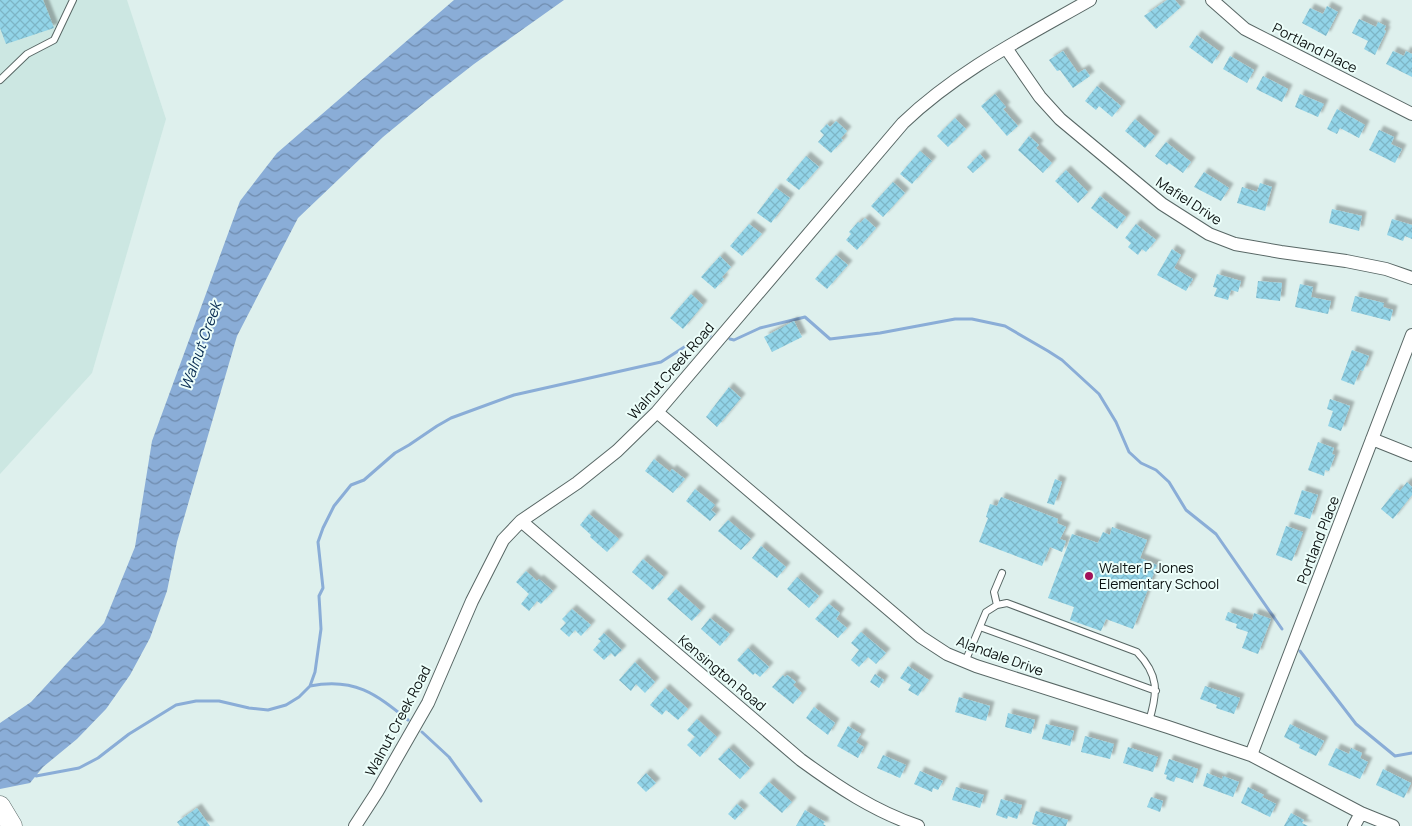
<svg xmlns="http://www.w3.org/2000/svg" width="1412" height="826" viewBox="0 0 1412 826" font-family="Manrope,sans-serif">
  <defs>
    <pattern id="water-waves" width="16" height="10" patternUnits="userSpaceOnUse" patternTransform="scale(1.25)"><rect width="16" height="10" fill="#8aadd7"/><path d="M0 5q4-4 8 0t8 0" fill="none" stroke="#6f8bad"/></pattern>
    <pattern id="building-cross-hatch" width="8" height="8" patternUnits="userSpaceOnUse" patternTransform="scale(1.25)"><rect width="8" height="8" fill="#92d4e8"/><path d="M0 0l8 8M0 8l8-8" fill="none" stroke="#7db5c6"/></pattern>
    <filter id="shadow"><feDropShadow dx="4.5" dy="-4.5" stdDeviation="1" flood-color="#0004"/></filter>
  </defs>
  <rect width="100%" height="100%" fill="#def0ed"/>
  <path fill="#cce7e2" d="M0 0H127L166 119 92 373 0 474Z"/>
  <path fill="url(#water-waves)" d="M454 0H564L474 64 428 100 383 137 298 218 237 336 177 542 167 591 150 638 130 675 106 709 77 739 43 767 30 783 0 789V723L31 702 104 623 135 547 152 441 240 201 277 153Z"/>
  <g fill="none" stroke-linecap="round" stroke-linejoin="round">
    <path stroke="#8aadd7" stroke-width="3" d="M730 339 734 340 760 328 805 317 830 339 880 333 955 319H972L1005 326 1048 351 1062 360 1099 394 1116 422 1129 452 1141 463 1156 470 1169 482 1186 510 1216 534 1282 629
      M1300 651 1356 724 1395 756 1412 753
      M310 686C354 677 376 694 408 720
      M422 732 449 757 481 801
      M34 774 36 776 79 768 98 758 129 734 176 705 196 701H219L249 708 268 710 286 705 299 697 310 686 315 672 321 629 319 596 323 588 318 542 323 528 334 506 351 485 364 480 395 453 409 445 437 426 451 418 514 395 661 362 703 335 710 336"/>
  </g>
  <path fill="url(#building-cross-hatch)" filter="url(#shadow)" d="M0 0H43L54 28 6 44 0 28Z
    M1167 0H1175L1181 7 1156 29 1144 16Z
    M1327 6 1338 12 1326 36 1302 23 1310 8 1323 14Z
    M1359 19 1376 27 1378 22 1386 26 1384 30 1386 31 1375 55 1364 49 1368 41 1352 33Z
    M1197 35 1220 52 1212 64 1189 47Z
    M1063 51 1078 73 1085 69 1090 76 1073 88 1060 70 1057 71 1049 60Z
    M1393 51 1404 56 1406 51 1412 54V77L1386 64Z
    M1230 56 1254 70 1247 83 1223 69Z
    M1263 76 1288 89 1282 102 1256 89Z
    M1097 86 1121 106 1112 117 1099 106 1096 110 1085 101Z
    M995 94 1006 107 1003 109 1018 126 1007 136 981 106Z
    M1300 94 1324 104 1318 117 1295 107Z
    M1337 109 1365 125 1359 138 1340 128 1337 134 1327 129Z
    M955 118 966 129 948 147 937 136Z
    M1135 119 1155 136 1145 148 1125 131Z
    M836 121 847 131 841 138 843 140 831 153 818 142 824 135 820 131 827 124 830 127Z
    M1379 130 1394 137 1391 144 1402 149 1395 163 1369 150Z
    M1029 136 1039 145 1036 148 1052 163 1043 173 1018 150Z
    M1166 142 1191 162 1183 173 1169 163 1167 165 1155 156Z
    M920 151 932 161 912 184 900 174Z
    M980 154 986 161 973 173 967 167Z
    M806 156 819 167 799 190 786 180Z
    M1066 170 1088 192 1078 203 1055 181Z
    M1204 172 1229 188 1221 201 1194 187Z
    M893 182 905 193 883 217 871 206Z
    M1260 183 1272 187 1265 211 1237 203 1242 187 1257 192Z
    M776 188 790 198 771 223 757 213Z
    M1100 196 1126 217 1117 229 1091 208Z
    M1332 209 1362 216 1359 231 1329 223Z
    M865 218 876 228 857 250 846 240 851 234 849 232 858 222 860 223Z
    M1392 219 1412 225V239L1405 236 1403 241 1387 235Z
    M749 224 762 234 742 256 730 246Z
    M1136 224 1156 240 1146 252 1142 249 1138 255 1128 247 1131 243 1125 238Z
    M1172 249 1181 255 1174 268 1193 279 1186 291 1157 275Z
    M836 255 848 265 827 289 815 279Z
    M720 256 731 267 722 277 724 279 715 289 701 277Z
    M1217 274 1241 281 1238 292 1231 290 1228 300 1214 296 1217 288 1213 287Z
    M1258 281 1282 283 1280 301 1256 298Z
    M1300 284 1313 287 1311 297 1331 301 1328 314 1295 307Z
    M691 294 703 305 683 329 670 318Z
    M1355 296 1384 303 1383 307 1393 310 1390 321 1351 311Z
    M794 321 802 337 772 352 764 337Z
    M1352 350 1369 356 1363 371 1360 370 1354 385 1341 380Z
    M729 387 741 398 717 427 706 417Z
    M1330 399 1350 406 1341 431 1328 426 1333 411 1327 409Z
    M1318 442 1334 448 1332 454 1335 455 1329 471 1325 470 1324 476 1308 470Z
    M654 459 670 472 672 469 685 479 673 493 645 471Z
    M1055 479 1062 482 1054 505 1047 503Z
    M1407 482 1412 487V495L1393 519 1381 509 1397 489 1400 491Z
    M695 489 715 505 711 510 716 514 710 521 686 501Z
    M1302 490 1318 495 1310 519 1294 514Z
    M1001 497 1058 519 1057 523 1066 527 1060 539 1066 541 1062 552 1050 547 1042 566 979 542 988 518 986 517 990 504 997 506Z
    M589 514 619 539 607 552 590 537 591 535 580 525Z
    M728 520 751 539 741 550 718 531Z
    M1286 526 1303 532 1292 561 1276 555Z
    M1112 527 1147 540 1140 558 1157 565 1133 629 1106 619 1101 631 1070 620 1074 607 1048 598 1072 534 1098 543 1103 532 1110 535Z
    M761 546 786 567 777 578 752 558Z
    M643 559 664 577 653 590 632 572Z
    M526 571 537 581 539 579 553 591 541 604 537 601 529 611 521 604 529 594 516 582Z
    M797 577 819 596 809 608 787 589Z
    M676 589 701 611 692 621 667 599Z
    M829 604 840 613 836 619 847 628 838 638 815 619Z
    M572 609 591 625 581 636 575 630 569 637 560 629 566 623 562 619Z
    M1228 612 1252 620 1254 613 1271 619 1258 654 1242 648 1248 632 1236 628 1237 624 1225 620Z
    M710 618 730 634 720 646 701 629Z
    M861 632 886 653 876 664 868 657 859 667 851 660 859 650 851 643Z
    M604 633 622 650 615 657 611 653 604 660 593 650 601 641 598 639Z
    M748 648 769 667 760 677 755 673 753 675 737 660Z
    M635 662 655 682 645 693 636 684 631 691 619 680Z
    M908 666 929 680 918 696 908 690 911 685 900 678Z
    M875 674 884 680 879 688 870 682Z
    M783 675 785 677 787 675 796 682 793 685 802 693 793 704 772 687Z
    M1205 686 1240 698 1234 714 1216 708 1217 705 1200 699Z
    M665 688 688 709 678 720 666 710 662 715 650 705Z
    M959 697 990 706 986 721 955 712Z
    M814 707 835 723 828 735 806 718Z
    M1008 713 1035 720 1031 734 1005 727Z
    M697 719 717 737 700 757 687 745 695 737 687 730Z
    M1046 724 1074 731 1070 746 1042 739Z
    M1290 724 1324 741 1316 756 1299 748 1300 745 1284 737Z
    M848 726 861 734 856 742 864 747 858 758 837 746Z
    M1085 736 1114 744 1110 759 1081 752Z
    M1128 747 1158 757 1153 772 1123 763Z
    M729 748 750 768 740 779 718 759Z
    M1336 748 1349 754 1351 748 1362 753 1360 758 1368 762 1360 779 1328 765Z
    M883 755 906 765 900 778 877 768Z
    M1169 759 1198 769 1193 783 1176 777 1174 782 1166 779 1167 775 1164 774Z
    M1383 769 1411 783 1404 798 1376 785Z
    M920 771 943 781 938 790 933 788 932 792 914 784Z
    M646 773 656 783 646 792 637 783Z
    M1207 773 1222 779 1223 776 1239 782 1233 797 1203 786Z
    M769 782 792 802 782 813 759 793Z
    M956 787 984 795 980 808 952 800Z
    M1248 787 1264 795 1262 797 1276 804 1270 817 1241 803Z
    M1151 797 1163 801 1160 812 1147 807Z
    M1001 799 1022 805 1017 819 1008 816 1007 819 996 815Z
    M737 804 744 810 735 820 728 814Z
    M197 808 210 826H180L177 822Z
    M805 810 825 822 823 824 826 826H796Z
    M1036 811 1068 820 1066 826H1038L1032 824Z
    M1291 813 1304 820 1302 823 1308 826H1284Z"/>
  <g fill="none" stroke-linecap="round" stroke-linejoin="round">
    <g stroke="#586765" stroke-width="8">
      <path id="service" d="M0 80 27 54 54 40 73 0
        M997 605 994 592 1002 573
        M980 627 1156 691
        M965 662 986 612 997 605 1007 603 1137 652C1159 675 1158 692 1149 721"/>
    </g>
    <g stroke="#586765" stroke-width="14">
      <path id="minor" d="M1212 0 1245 29 1412 114
        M1006 48 1040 97 1060 119 1162 204 1209 234 1235 244 1281 252 1346 261 1386 269 1412 278
        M657 412 921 637 947 654 976 666 1168 727 1251 755 1361 813 1393 826
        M1372 439 1412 455
        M521 521 801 760C838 787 874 811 918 826
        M1251 755 1412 335
        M355 826 377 792 428 703 472 601 503 540 521 521 577 483 617 451 657 412 903 123C957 71 1025 37 1090 0
        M1354 826 1361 813"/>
    </g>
    <g stroke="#586765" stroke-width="21">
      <path id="primary" d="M0 806 12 826"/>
    </g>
    <use href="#service" stroke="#fff" stroke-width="6"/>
    <use href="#minor" stroke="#fff" stroke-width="12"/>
    <use href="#primary" stroke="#fff" stroke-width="20"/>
  </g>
  <circle fill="#a1125a" stroke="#ecfefa" stroke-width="2" cx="1089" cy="576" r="5"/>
  <g text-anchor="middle" stroke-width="4" stroke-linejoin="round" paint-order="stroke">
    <g font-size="14" fill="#0c1211" stroke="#ecfefa">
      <text transform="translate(1315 48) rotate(27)" y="5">Portland Place</text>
      <text transform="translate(1189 201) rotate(33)" y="5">Mafiel Drive</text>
      <text transform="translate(671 371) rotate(-49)" y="5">Walnut Creek Road</text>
      <text transform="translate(1318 540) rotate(-69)" y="5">Portland Place</text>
      <text transform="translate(1000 656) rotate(20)" y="5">Alandale Drive</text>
      <text transform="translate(722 673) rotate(40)" y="5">Kensington Road</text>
      <text transform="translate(398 721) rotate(-62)" y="5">Walnut Creek Road</text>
    </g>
    <g font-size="14" fill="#0c1211" stroke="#ecfefa" text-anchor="start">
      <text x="1099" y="573">Walter P Jones<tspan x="1099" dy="16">Elementary School</tspan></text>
    </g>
    <g font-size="15" font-style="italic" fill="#052950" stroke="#ecfefa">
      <text transform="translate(201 346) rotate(-70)" y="5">Walnut Creek</text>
    </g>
  </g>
</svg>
